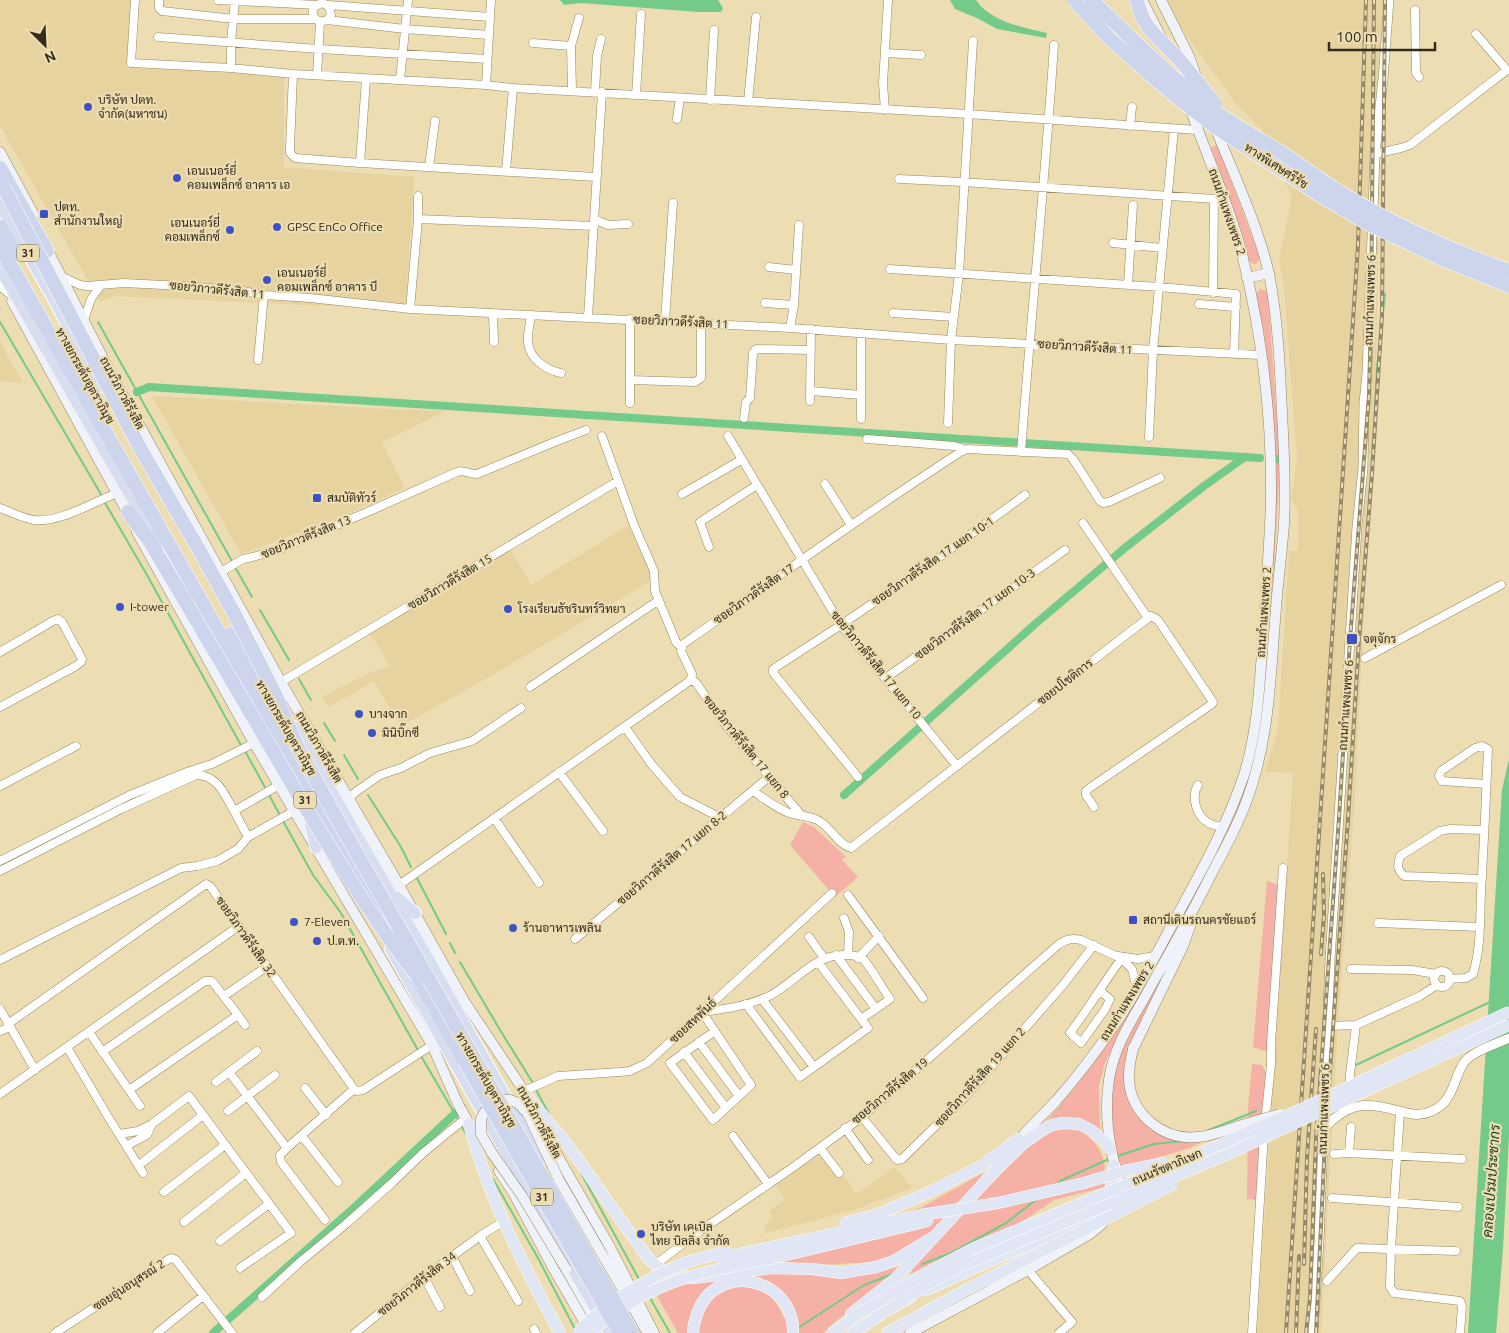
<svg xmlns="http://www.w3.org/2000/svg" width="1509" height="1333" viewBox="0 0 1509 1333" font-family="Ubuntu,Sarabun,sans-serif">
  <rect width="100%" height="100%" fill="#edddb2"/>
  <path fill="#e6d3a0" d="M0 0H137L129 62 135 67 286 76 284 82V167L414 177 406 304 327 306 114 296 100 302 0 126Z
    M1161 0H1383L1376 369 1355 795 1337 1037 1321 1333H1257L1293 773 1265 772 1278 730 1289 551 1298 550V511L1291 499 1297 458 1284 288 1279 259 1292 197 1261 129 1234 101Z
    M0 342 23 383 0 381Z
    M152 396 386 409 446 411 382 442 405 488 338 518 241 554Z
    M628 526 651 570 652 580 484 680 401 726 374 681 329 707 322 697 367 674 390 666 370 633 511 550 531 585Z
    M821 1154 838 1178 843 1175 857 1194 895 1167 912 1188 857 1209 766 1233 764 1228 773 1218 769 1211 785 1199 775 1185Z"/>
  <path fill="#f5b1a5" d="M1217 145 1260 257 1257 263 1254 264 1249 261 1246 245 1211 147Z
    M1260 289 1266 291 1268 295 1280 465 1267 682 1264 709 1252 771 1238 813 1186 917 1118 1035 1105 1063 1099 1085 1100 1132 1043 1125C1111 1049 1166 956 1210 864 1218 847 1228 831 1235 813 1241 799 1245 785 1250 770L1275 465 1270 381 1264 332 1256 295Z
    M803 822 814 827 846 857 842 860 858 877 835 897 790 845Z
    M1267 881 1278 885 1268 1052 1253 1047Z
    M1178 946 1137 1035 1128 1093 1156 1130 1206 1140 1190 1148 1119 1169 1112 1122 1111 1094 1113 1070 1130 1030Z
    M1252 1064 1262 1065 1267 1075 1258 1200 1247 1199 1248 1108Z
    M1062 1128C1067 1129 1073 1129 1078 1130 1083 1131 1087 1135 1091 1139 1105 1153 1106 1168 1105 1187L1054 1200 1013 1228 910 1276 913 1264 972 1203 1033 1142 1047 1133Z
    M983 1173 977 1183 927 1238 900 1254 875 1262 820 1265 781 1262 783 1259 922 1207Z
    M907 1261 888 1282 836 1321 823 1333H697C699 1326 700 1317 704 1310 714 1289 746 1280 766 1293 775 1299 780 1308 784 1318L795 1312 770 1283 757 1278 744 1276 699 1302 690 1318 687 1333H678L656 1294 673 1287 743 1274 875 1271Z"/>
  <path fill="#74ca89" d="M560 0H718L723 8 721 12H698L581 3 564 5Z
    M950 0H976C991 22 1022 27 1047 33L1046 38 997 29 977 18 955 9Z
    M1509 759V1136L1503 1249 1496 1333H1468L1502 790Z"/>
  <g fill="none" stroke-linecap="round" stroke-linejoin="round">
    <path stroke="#74ca89" stroke-width="2" d="M0 322 102 496
      M98 322 233 563
      M1373 453 1377 368 1385 294
      M104 501 147 575 242 747
      M235 567 252 597
      M260 610 289 660
      M299 679 311 700
      M324 723 335 741
      M245 751 267 791
      M344 755 358 779
      M269 795 280 815
      M368 795 401 847 411 867
      M282 819 313 875 341 913 419 1052
      M417 878 446 934
      M450 943 455 953
      M460 962 500 1030 533 1083
      M421 1056 459 1121
      M1356 1065 1490 1002
      M535 1088 549 1114
      M461 1125 466 1134
      M1209 1130 1256 1111
      M1118 1156 1154 1144 1184 1141
      M581 1173 640 1281
      M493 1179 538 1258 576 1331
      M1057 1184 1062 1180 1109 1159
      M922 1264 951 1253 1006 1223 1037 1199
      M650 1298 670 1333
      M798 1328 864 1285 893 1274"/>
    <path stroke="#74ca89" stroke-width="8" d="M137 392 149 387 1260 458
      M1276 459H1278
      M844 795 1034 625 1126 547 1204 486 1245 457
      M213 1333 357 1205 462 1107"/>
    <g stroke="#96875f" stroke-width="9">
      <path id="minor" d="M135 0 131 63 231 68 293 74 486 85 513 88 968 114 1197 130
        M159 0V8L162 11 234 19H315
        M218 0 317 5
        M328 5 490 17
        M1415 10 1416 73 1419 77
        M327 20 331 15 329 7 323 3C306 6 312 26 327 20L405 29 489 35
        M158 37 319 49 487 59
        M533 43 571 46
        M885 53 921 55
        M231 68V42L235 0
        M293 74 290 147V153L295 158 360 163 596 177
        M317 75 320 22
        M400 80 408 0
        M486 85 491 0
        M572 91 571 46 579 18
        M595 92 597 56 601 39
        M636 95 641 14
        M710 100 714 30
        M748 102 756 17
        M885 110 883 83 888 0
        M677 119 680 98
        M1130 126 1132 107
        M1375 154 1401 148 1410 145 1507 70 1476 34
        M360 163 366 79
        M429 167 435 121
        M506 171 513 88
        M899 179 963 182 1214 199 1224 198
        M418 219 594 226
        M594 219 608 225 628 224
        M1113 243 1162 248
        M769 267 796 270
        M890 269 1160 287 1236 294 1234 354
        M61 276 80 285 87 286 124 283 183 286 238 290 264 295 310 298 410 309 790 328 951 340 1261 355
        M1128 284 1133 205
        M0 286 8 293
        M1213 293 1214 199
        M765 303 794 305
        M1199 304 1236 307
        M410 309 418 219V196
        M893 313 954 317
        M493 314 494 342
        M531 315C530 324 527 334 528 343 530 359 546 370 561 373
        M588 317 602 92
        M84 320 91 299 101 285
        M665 321 673 203
        M790 328 794 305 799 225
        M258 360 264 295
        M630 380 695 382 701 378V323
        M811 391 861 395
        M810 401 811 329
        M630 403V319
        M744 418 746 402 750 398 753 353 756 349 811 350
        M861 419V333
        M948 423 951 340 959 274 973 41
        M602 436 634 525 654 571 655 591 676 642 682 648
        M728 436 841 625 957 766
        M1149 437 1153 351 1174 129
        M867 439 954 446 961 448 963 451
        M1021 452C1031 316 1045 181 1054 45
        M825 484 851 525
        M682 494 741 460
        M0 508C11 512 22 518 34 520 59 523 94 502 117 493
        M1083 523 1148 618
        M709 547 700 522 757 485
        M221 572 243 559 253 557 280 549 372 510 457 472C465 469 469 475 477 474L557 441 586 430
        M0 652 53 621 58 619 62 622 82 659 81 662 76 666 0 707
        M1365 658 1501 585
        M691 678 697 684 724 723 802 816
        M886 678 1065 550
        M281 682 618 481
        M530 687 659 600
        M625 727 652 765 680 797 721 818
        M559 772 603 831
        M858 777 775 675 773 672V669L841 625 934 561 1025 495
        M1198 785C1191 796 1196 815 1207 822 1211 825 1217 826 1222 827
        M0 786 76 746
        M753 791C765 799 776 808 789 813 800 817 813 815 822 823 833 831 838 844 851 848L1127 634 1151 616 1158 620 1213 702 1212 704 1091 787 1086 791V795L1094 807
        M349 798 357 791 380 775 401 768 430 753 472 741 521 708
        M494 818 539 883
        M248 837 294 811
        M0 861 130 795 187 772 212 764 254 743
        M0 871 121 809 196 775C218 775 224 794 234 811
        M1482 879 1404 876C1397 869 1397 866 1400 856L1440 831 1450 829 1484 830
        M399 885 691 680 692 674 681 651 683 644 689 640C779 576 869 511 962 451L967 449 1068 454 1073 459 1100 501 1103 503 1109 502 1160 478
        M848 895 923 998
        M844 918 849 932 848 955
        M1378 923 1479 927
        M809 937 824 958
        M575 939 769 777
        M836 955 876 1009
        M1118 956 1138 959 1155 956
        M858 958 879 936
        M0 960 181 868 197 866 217 861 238 849 248 837 234 811 279 785
        M1351 969 1412 970 1436 974
        M1434 979a8 8 0 1 1 16 0a8 8 0 1 1-16 0Z
        M1449 979 1466 978 1473 974C1481 948 1480 919 1481 891 1484 844 1486 797 1488 749L1482 746 1475 748 1441 771 1439 776 1442 781 1486 784
        M1100 991 1110 999 1106 1008 1081 1043 1070 1033C1088 1009 1103 984 1121 959
        M224 996 266 967
        M762 999 814 1067
        M746 1004 800 1077 868 1028 818 962
        M0 1009 35 1070
        M238 1015 245 1025
        M8 1024 206 884 210 886 354 1089 357 1091 363 1090 432 1045
        M1328 1026 1356 1025
        M0 1031 10 1027
        M715 1031 670 1063 713 1120 751 1085 702 1012C725 1009 748 1006 769 996 795 983 815 953 846 955 852 955 859 956 864 960 871 968 883 989 890 999L861 1019
        M89 1032 140 1106
        M699 1042 739 1096
        M67 1047 107 1115 143 1173
        M102 1052 205 981H212L238 1015 129 1090
        M684 1052 726 1108
        M229 1072 287 1148 354 1089
        M216 1082 257 1051
        M305 1088 326 1115
        M1349 1090 1350 1074 1356 1025 1420 996 1437 985
        M524 1091 558 1076 620 1072 630 1071 647 1063 832 893
        M0 1094 239 926
        M228 1111 275 1075
        M1400 1112 1391 1249 1390 1287 1394 1293 1460 1301 1462 1306 1460 1333
        M862 1117 897 1160 902 1159 964 1098 1063 985 1094 945
        M1265 1123 1271 1064V1043L1283 868
        M152 1124 189 1096 291 1233 240 1268
        M845 1128 868 1160
        M119 1134 138 1131 152 1124 147 1135 126 1146
        M302 1136 338 1182
        M733 1136 768 1184
        M287 1148 280 1155 281 1162 325 1220
        M820 1148 839 1173
        M1349 1153 1351 1127
        M1334 1154 1349 1153 1462 1159
        M143 1162 203 1115
        M164 1192 225 1145
        M1332 1198 1458 1207
        M504 1221 480 1236 518 1301
        M184 1222 246 1173
        M220 1241 269 1204
        M452 1256 470 1291
        M660 1261 700 1231 792 1168 862 1117 1058 945C1066 939 1072 938 1081 940L1116 956 1125 962 1132 969 1137 989
        M1028 1270 1072 1322 1059 1333
        M424 1277 440 1307
        M1327 1281 1357 1248 1456 1251
        M262 1297 300 1262 346 1224 392 1183 423 1153 466 1118
        M534 1329 536 1333
        M55 1333 169 1259 172 1258 176 1260 232 1333
        M157 1333 203 1296
        M355 1333 424 1277 480 1236
        M1252 1333 1264 1134"/>
    </g>
    <g stroke="#96875f" stroke-width="10">
      <path id="tertiary" d="M1323 1129C1347 1104 1363 1101 1395 1110 1409 1114 1419 1117 1432 1111 1453 1102 1453 1081 1463 1064 1470 1052 1496 1044 1509 1038
        M1313 1333 1319 1241 1330 960 1357 527 1363 468 1364 403 1367 374 1375 154 1383 79 1389 0"/>
    </g>
    <g stroke="#96875f" stroke-width="11">
      <path id="secondary" d="M1142 0 1161 37
        M1161 0 1189 56 1195 73
        M0 152 34 215
        M45 245 109 370 281 682 399 885 464 1001 528 1097 561 1162 610 1247 654 1333
        M1247 278 1269 273
        M12 301 131 519
        M137 532 254 743 432 1045 458 1104 473 1131
        M1133 1049 1183 946 1192 921
        M1014 1146C1026 1130 1042 1116 1056 1101 1078 1076 1099 1048 1118 1020 1140 986 1159 949 1179 912 1203 868 1228 823 1244 775 1259 726 1260 675 1264 624 1266 583 1270 541 1271 500 1272 418 1262 334 1242 254 1229 203 1206 155 1189 105
        M499 1171 514 1194 552 1266 589 1330
        M1121 1193 1122 1190C1110 1154 1103 1118 1109 1080 1114 1044 1135 1016 1152 984 1173 947 1194 909 1213 871 1228 843 1243 815 1252 785 1270 728 1271 667 1276 608 1278 580 1282 552 1284 524 1286 487 1284 450 1282 413 1280 367 1278 319 1269 274 1258 225 1233 173 1215 127
        M599 1249 646 1330
        M566 1269 597 1323
        M910 1333 1028 1270 1090 1234 1102 1224"/>
    </g>
    <g stroke="#fff" stroke-width="12">
      <path id="primary" d="M528 1097 570 1148 647 1257 657 1266 670 1274 694 1278 771 1268 812 1269 841 1273 876 1267 894 1261 932 1238
        M469 1124C488 1197 524 1267 560 1333
        M930 1192 983 1165 1018 1139
        M1108 1197 1113 1179 1114 1165
        M926 1290 995 1259 1079 1224 1095 1214
        M851 1314 895 1279 997 1169 1024 1143 1041 1131 1052 1125 1063 1123 1079 1124 1091 1130 1104 1141 1110 1149
        M693 1333C693 1326 695 1320 697 1314 715 1260 795 1277 793 1333
        M853 1333 884 1312 911 1297
        M887 1333 966 1290"/>
    </g>
    <g stroke="#fff" stroke-width="14">
      <path id="trunk" d="M0 204 55 301 100 386
        M0 268 158 543
        M294 727 424 952 540 1159
        M310 817 316 847
        M397 898 415 913
        M391 949 471 1091 610 1333"/>
    </g>
    <g stroke="#fff" stroke-width="15">
      <path id="motorway" d="M0 168 47 251
        M0 227 16 254
        M0 246 287 752 391 931
        M128 512 149 540 185 601
        M231 634 281 719
        M412 967 464 1060"/>
    </g>
    <use href="#minor" stroke="#fff" stroke-width="8"/>
    <use href="#tertiary" stroke="#fff" stroke-width="9"/>
    <use href="#secondary" stroke="#f0f2f9" stroke-width="10"/>
    <use href="#primary" stroke="#e1e6f4" stroke-width="11"/>
    <use href="#trunk" stroke="#d7def0" stroke-width="12"/>
    <use href="#motorway" stroke="#cdd5ec" stroke-width="14"/>
    <g stroke="#948869" stroke-width="4">
      <path id="rail" d="M1321 954 1324 915 1323 874
        M1304 1264 1307 1157 1316 1029
        M1286 1333 1358 245 1366 0
        M1296 1333 1299 1256
        M1306 1333 1310 1298 1316 1139 1339 818 1350 640 1369 395 1371 315 1374 0
        M1316 1333 1325 1140 1348 819 1359 640 1372 473 1382 315 1385 0"/>
    </g>
    <use href="#rail" stroke="#edddb2" stroke-width="2" stroke-dasharray="5.5" stroke-linecap="butt"/>
    <g stroke="#96875f" stroke-width="11" stroke-linecap="butt">
      <path id="secondary-bridge" d="M1133 1049C1131 1059 1128 1069 1129 1080 1131 1114 1163 1141 1198 1137 1212 1136 1226 1130 1239 1126 1252 1122 1266 1118 1280 1114
        M566 1269 522 1196 492 1153 481 1134V1119L484 1113 492 1104 501 1100H510L518 1103 528 1114 559 1180 599 1249"/>
    </g>
    <g stroke="#fff" stroke-width="12" stroke-linecap="butt">
      <path id="primary-bridge" d="M845 1223 879 1214 930 1192
        M721 1258 921 1215 998 1203 1084 1183 1124 1171 1164 1163
        M966 1290 1172 1185
        M903 1300 933 1281 964 1265 1228 1154 1509 1025
        M578 1333C602 1303 658 1272 694 1260 705 1257 717 1254 728 1251
        M588 1333C612 1316 631 1300 659 1288 695 1272 734 1266 773 1258 825 1246 877 1233 928 1221
        M832 1333 857 1315 915 1279 972 1249 1185 1160 1308 1106 1509 1012"/>
    </g>
    <g stroke="#fff" stroke-width="15" stroke-linecap="butt">
      <path id="motorway-bridge" d="M1074 0 1110 39 1145 70 1174 95 1218 129 1326 199 1365 222 1440 258 1509 286
        M1092 0C1130 38 1170 77 1213 110 1232 124 1254 136 1274 148 1297 162 1318 179 1341 193 1394 225 1450 250 1509 271
        M1137 0C1143 29 1157 36 1176 56 1190 71 1202 88 1215 104
        M4 188 140 448 198 548 235 615 275 694 299 750 341 826 632 1333
        M185 601C229 676 272 751 316 825 348 877 380 929 418 977
        M464 1060 620 1333"/>
    </g>
    <use href="#secondary-bridge" stroke="#f0f2f9" stroke-width="10"/>
    <use href="#primary-bridge" stroke="#e1e6f4" stroke-width="11"/>
    <use href="#motorway-bridge" stroke="#cdd5ec" stroke-width="14"/>
  </g>
  <g fill="#3d52c5" stroke="#edddb2" stroke-width="2">
    <circle cx="88" cy="107" r="5"/>
    <circle cx="177" cy="178" r="5"/>
    <rect x="39" y="209" width="10" height="10" rx="2.5"/>
    <circle cx="277" cy="227" r="5"/>
    <circle cx="230" cy="230" r="5"/>
    <circle cx="267" cy="280" r="5"/>
    <rect x="312" y="493" width="10" height="10" rx="2.5"/>
    <circle cx="120" cy="607" r="5"/>
    <circle cx="508" cy="609" r="5"/>
    <rect x="1346" y="633" width="12" height="12" rx="2.5"/>
    <circle cx="359" cy="714" r="5"/>
    <circle cx="372" cy="733" r="5"/>
    <rect x="1128" y="915" width="10" height="10" rx="2.5"/>
    <circle cx="294" cy="922" r="5"/>
    <circle cx="513" cy="928" r="5"/>
    <circle cx="317" cy="941" r="5"/>
    <circle cx="641" cy="1234" r="5"/>
  </g>
  <g text-anchor="middle" stroke-width="4.5" stroke-linejoin="round" paint-order="stroke">
    <g fill="#edddb2" stroke="#6b6148" stroke-width="1">
      <rect x="17" y="244.5" width="22" height="17" rx="4"/>
      <rect x="294" y="791.5" width="22" height="17" rx="4"/>
      <rect x="531" y="1188.5" width="22" height="17" rx="4"/>
    </g>
    <g font-size="11" font-weight="bold" fill="#332c1b">
      <text x="28" y="257">31</text>
      <text x="305" y="804">31</text>
      <text x="542" y="1201">31</text>
    </g>
    <g font-size="12" fill="#332c1b" stroke="#edddb2" text-anchor="start">
      <text x="98" y="104">บริษัท ปตท.<tspan x="98" dy="14">จำกัด(มหาชน)</tspan></text>
      <text x="187" y="175">เอนเนอร์ยี่<tspan x="187" dy="14">คอมเพล็กซ์ อาคาร เอ</tspan></text>
      <text x="54" y="211">ปตท.<tspan x="54" dy="14">สำนักงานใหญ่</tspan></text>
      <text x="220" y="227" text-anchor="end">เอนเนอร์ยี่<tspan x="220" dy="14">คอมเพล็กซ์</tspan></text>
      <text x="287" y="231">GPSC EnCo Office</text>
      <text x="277" y="277">เอนเนอร์ยี่<tspan x="277" dy="14">คอมเพล็กซ์ อาคาร บี</tspan></text>
      <text x="327" y="502">สมบัติทัวร์</text>
      <text x="130" y="611">I-tower</text>
      <text x="518" y="613">โรงเรียนธัชรินทร์วิทยา</text>
      <text x="1363" y="643">จตุจักร</text>
      <text x="369" y="718">บางจาก</text>
      <text x="382" y="737">มินิบิ๊กซี</text>
      <text x="1143" y="924">สถานีเดินรถนครชัยแอร์</text>
      <text x="304" y="926">7-Eleven</text>
      <text x="523" y="932">ร้านอาหารเพลิน</text>
      <text x="327" y="945">ป.ต.ท.</text>
      <text x="651" y="1231">บริษัท เคเบิล<tspan x="651" dy="14">ไทย บิลลิ่ง จำกัด</tspan></text>
    </g>
    <g font-size="12" fill="#332c1b" stroke="#edddb2">
      <text transform="translate(1276 166) rotate(33)" y="4">ทางพิเศษศรีรัช</text>
      <text transform="translate(1227 212) rotate(71)" y="4">ถนนกำแพงเพชร 2</text>
      <text transform="translate(217 290) rotate(6)" y="4">ซอยวิภาวดีรังสิต 11</text>
      <text transform="translate(1370 300) rotate(-88)" y="4">ถนนกำแพงเพชร 6</text>
      <text transform="translate(681 322) rotate(3)" y="4">ซอยวิภาวดีรังสิต 11</text>
      <text transform="translate(1085 347) rotate(4)" y="4">ซอยวิภาวดีรังสิต 11</text>
      <text transform="translate(85 376) rotate(61)" y="4">ทางยกระดับอุตราภิมุข</text>
      <text transform="translate(122 393) rotate(62)" y="4">ถนนวิภาวดีรังสิต</text>
      <text transform="translate(306 537) rotate(-22)" y="4">ซอยวิภาวดีรังสิต 13</text>
      <text transform="translate(933 561) rotate(-35)" y="4">ซอยวิภาวดีรังสิต 17 แยก 10-1</text>
      <text transform="translate(450 582) rotate(-31)" y="4">ซอยวิภาวดีรังสิต 15</text>
      <text transform="translate(754 594) rotate(-35)" y="4">ซอยวิภาวดีรังสิต 17</text>
      <text transform="translate(1264 612) rotate(-86)" y="4">ถนนกำแพงเพชร 2</text>
      <text transform="translate(975 614) rotate(-36)" y="4">ซอยวิภาวดีรังสิต 17 แยก 10-3</text>
      <text transform="translate(876 665) rotate(51)" y="4">ซอยวิภาวดีรังสิต 17 แยก 10</text>
      <text transform="translate(1065 682) rotate(-38)" y="4">ซอยปโชติการ</text>
      <text transform="translate(1346 705) rotate(-86)" y="4">ถนนกำแพงเพชร 6</text>
      <text transform="translate(286 728) rotate(60)" y="4">ทางยกระดับอุตราภิมุข</text>
      <text transform="translate(319 747) rotate(60)" y="4">ถนนวิภาวดีรังสิต</text>
      <text transform="translate(746 747) rotate(51)" y="4">ซอยวิภาวดีรังสิต 17 แยก 8</text>
      <text transform="translate(672 858) rotate(-40)" y="4">ซอยวิภาวดีรังสิต 17 แยก 8-2</text>
      <text transform="translate(246 937) rotate(55)" y="4">ซอยวิภาวดีรังสิต 32</text>
      <text transform="translate(1127 1001) rotate(-58)" y="4">ถนนกำแพงเพชร 2</text>
      <text transform="translate(693 1021) rotate(-43)" y="4">ซอยสหพันธ์</text>
      <text transform="translate(980 1077) rotate(-48)" y="4">ซอยวิภาวดีรังสิต 19 แยก 2</text>
      <text transform="translate(486 1080) rotate(60)" y="4">ทางยกระดับอุตราภิมุข</text>
      <text transform="translate(890 1091) rotate(-40)" y="4">ซอยวิภาวดีรังสิต 19</text>
      <text transform="translate(1324 1109) rotate(-88)" y="4">ถนนกำแพงเพชร 6</text>
      <text transform="translate(539 1122) rotate(62)" y="4">ถนนวิภาวดีรังสิต</text>
      <text transform="translate(1167 1167) rotate(-23)" y="4">ถนนรัชดาภิเษก</text>
      <text transform="translate(417 1284) rotate(-38)" y="4">ซอยวิภาวดีรังสิต 34</text>
      <text transform="translate(129 1285) rotate(-33)" y="4">ซอยอุ่นอนุสรณ์ 2</text>
    </g>
    <g font-size="14" font-style="italic" fill="#193d23" stroke="#edddb2">
      <text transform="translate(1491 1181) rotate(-86)" y="5">คลองเปรมประชากร</text>
    </g>
  </g>
  <g transform="translate(45 45) rotate(156)" stroke="#edddb2" stroke-width="4" paint-order="stroke">
  <path d="M0-4L9 19L0 12L-9 19Z" fill="#332c1b"/>
  <text y="-8" font-size="14" font-weight="bold" text-anchor="middle" fill="#332c1b">N</text>
  </g>
  <path d="M1329 42v8h106v-8" fill="none" stroke="#332c1b" stroke-width="2.5"/>
  <text x="1336" y="42" font-size="15" fill="#332c1b" stroke="#edddb2" stroke-width="4" paint-order="stroke">100 m</text>
</svg>
